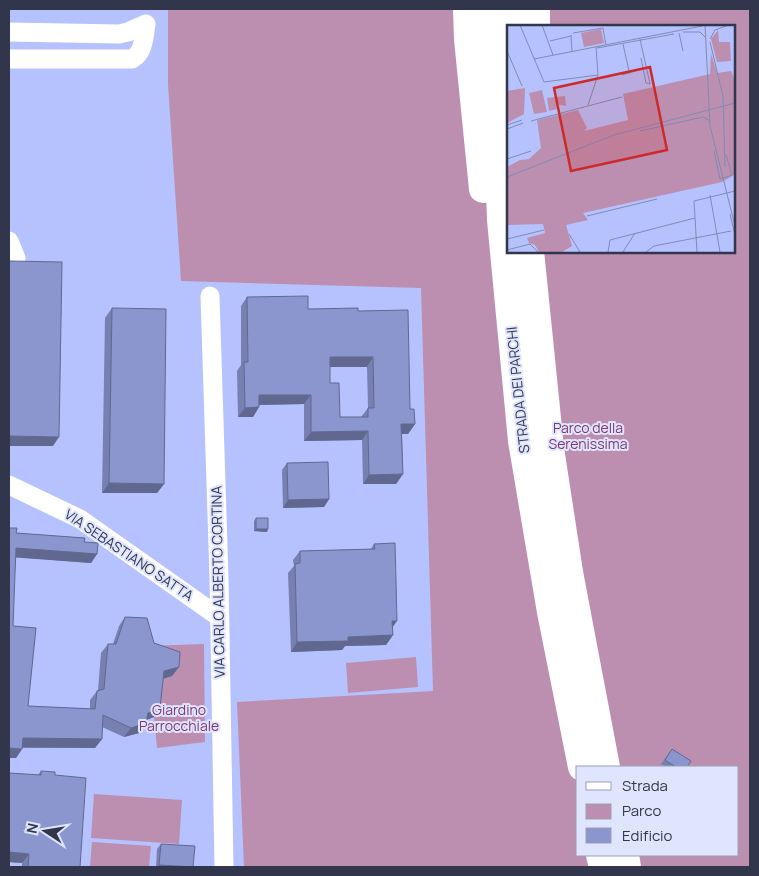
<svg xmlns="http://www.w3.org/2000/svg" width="759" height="876" viewBox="0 0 759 876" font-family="Manrope,sans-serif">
  <rect width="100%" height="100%" fill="#b6c2fd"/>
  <path fill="#bc8fb0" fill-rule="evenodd" d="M168 9H750V867H244L237 702 433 691 421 288 181 281 168 84ZM508 26H733V251H508ZM578 767H738V855H578Z
    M204 644 205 742 157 748 154 717 158 680 146 646Z
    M416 657 418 687 348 693 346 663Z
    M94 794 182 800 179 844 91 838Z
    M92 842 151 846 149 867H90Z"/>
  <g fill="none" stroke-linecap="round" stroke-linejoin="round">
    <path stroke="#fff" stroke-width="19" d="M9 32 119 34 128 32 146 24
      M9 59H132C144 53 144 36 146 24
      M9 241 16 258
      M210 296 219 577 224 867
      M9 485 80 519 219 617"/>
    <path stroke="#fff" stroke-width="28" d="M467 9 468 39 483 189
      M493 9 501 220 522 441 551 612 582 767
      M513 9V26
      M536 9V26
      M530 251 550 448 569 572 606 767
      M600 855 603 867
      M625 855 627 867"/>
  </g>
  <path fill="#7880b1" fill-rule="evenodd" d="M247 297 308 309 358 311 410 409 415 424 408 434H402L403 474 396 484H363L362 440 304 441V404L259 405V407L253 417H238L237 371 241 365V306ZM330 367H367L368 408 361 417H340L330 383Z
    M112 308 164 484 157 493H102L105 318Z
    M287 463 329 499 324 507 283 508 282 470Z
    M256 518 267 532 254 531V521Z
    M9 528H17L16 533 85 538 84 542 98 543 97 554 91 563 15 557 13 626 36 628 28 706 90 709V700L97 691 98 690 101 653 108 644H113L119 626 125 617 147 618 154 643 180 652 179 667 172 676 163 679 160 708 154 717 146 720V723L139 733 124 737 102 727V739L95 748H23L22 749 16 758H9Z
    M374 544 392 628 393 635 386 645 345 646 342 650 291 652 288 573 294 566 293 560 300 551 371 549Z
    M672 749 687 767H666L661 764Z
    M41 771 55 775 80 867H22V863L9 862V773L38 775Z
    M161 844 193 867H156L157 849Z"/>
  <path fill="#616890" d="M330 357H373L367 367H323Z
    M259 395H311L304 404 253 405Z
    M259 407 253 417H238L245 408Z
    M401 424H415L408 434H395Z
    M368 431 362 440 304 441 311 432Z
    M9 436 59 437 53 446H9Z
    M403 474 396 484H363L369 475Z
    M109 483 164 484 157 493H102Z
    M329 499 324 507 283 508 288 500Z
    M256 529H268L267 532 254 531Z
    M16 548 97 554 91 563 9 557Z
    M392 621H397L390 631Z
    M393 635 386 645 345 646 342 650 291 652 297 642 348 637Z
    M179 667 172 676 158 680 164 671Z
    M160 708 154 717 141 722 148 713Z
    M146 723 139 733 124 737 131 728Z
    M23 738 102 739 95 748 17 747Z
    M9 748 22 749 16 758H9Z
    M9 852 29 854 22 863 9 862Z
    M159 865 193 867H158Z"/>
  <path fill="#8b95ce" stroke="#616890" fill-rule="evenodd" d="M9 261 62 262 59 437 9 436Z
    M308 296V309L358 308V311L408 310 410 409H414L415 424H401L403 474 369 475 368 431 311 432V395H259V407L245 408 244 362H248L247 297ZM330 357H373L374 408H368V417H340L339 383H330Z
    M112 308 166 309 164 484 109 483Z
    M328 462 329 499 288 500 287 463Z
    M256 518H268V529H256Z
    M9 528H17L16 533 85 538 84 542 98 543 97 554 16 548 13 626 36 628 28 706 95 709 97 691 104 689 108 644H116L125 617 147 618 154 643 180 652 179 667 164 671 160 708 148 713 146 723 131 728 103 715 102 739 23 738 22 749 9 748Z
    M395 543 397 621H392L393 635 348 637V641L297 642 295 564 300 563V551L375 549 374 544Z
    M672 749 691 761 687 767H676L665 760Z
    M41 771 55 772V775L86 778 80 867H28L29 854 9 852V773L41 775Z
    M161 844 195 846 193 867 159 865Z"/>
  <g text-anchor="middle" stroke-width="4" stroke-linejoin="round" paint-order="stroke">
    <g font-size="14" fill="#31364d" stroke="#e0e5fe">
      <text transform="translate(518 390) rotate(-96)" y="5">STRADA DEI PARCHI</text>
      <text transform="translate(129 555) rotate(34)" y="5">VIA SEBASTIANO SATTA</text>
      <text transform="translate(218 582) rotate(-91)" y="5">VIA CARLO ALBERTO CORTINA</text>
    </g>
    <g font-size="14" fill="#7e3770" stroke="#e0e5fe">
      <text x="588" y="433">Parco della<tspan x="588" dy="16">Serenissima</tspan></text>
      <text x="179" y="715">Giardino<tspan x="179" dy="16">Parrocchiale</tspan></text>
    </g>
  </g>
  <g transform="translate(507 25)">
    <rect width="228" height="228" fill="#b6c2fd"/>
    <path d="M94 4 97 18 77 22 74 8ZM211 5 212 17H223L224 36 210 37 204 14ZM204 28 210 48 224 46 227 53V150L215 157 76 188 81 195 59 200 65 221 55 227H32L28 220 22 218 20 213 38 208 36 199 0 200V142L13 135 22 134 34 123 30 95 71 85 80 103 77 106 121 95 116 69 203 49ZM18 63 17 89 0 98V66ZM35 65 40 87 27 89 22 68ZM58 71 59 81 49 79 50 84 42 86 40 73Z" fill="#bc8fb0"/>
    <path fill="none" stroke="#818ab7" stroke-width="1" d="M13 0 37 57 91 50M35 0 46 30M198 0 203 101 228 201M176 7H193L198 12M66 8 96 3 99 20M172 8 176 26M64 10 65 27M133 14 143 59M203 14 208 5 222 0M43 16 64 11M203 17 216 71 218 142M116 19 122 46M90 23 167 9M0 26 15 61M134 33 139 58 143 59M27 34 195 1M115 50 138 43M81 80 91 50 89 22M24 96 115 72M0 100 15 95M0 104 16 98M133 106 196 92 203 96M207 126 213 154 225 150 219 130M0 134 24 126M0 152 107 110 228 78M203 170 213 227M223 189 228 210M80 191 150 174M62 209 73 227M0 214 37 205M0 225 23 219 31 227M101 227 103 215 188 193M116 227 128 208M139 227 147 221 224 206M190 227 187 176 228 166"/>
    <path fill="#ce292a" fill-opacity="0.15" stroke="#ce292a" stroke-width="2.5" d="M143 42 160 125 64 146 47 63Z"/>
    <rect width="228" height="228" fill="none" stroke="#31364d" stroke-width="2.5"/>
  </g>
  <rect width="759" height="876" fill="none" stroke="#31364d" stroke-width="20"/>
  <rect x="576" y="766" width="162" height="90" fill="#e0e5fe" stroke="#9a9fb7"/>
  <rect x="586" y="782" width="25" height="8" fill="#ffffff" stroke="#9a9fb7"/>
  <text x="622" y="791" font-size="15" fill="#31364d">Strada</text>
  <rect x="586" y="804" width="25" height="15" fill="#bc8fb0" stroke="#9a9fb7"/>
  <text x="622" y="816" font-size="15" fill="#31364d">Parco</text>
  <rect x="586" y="828" width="25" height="15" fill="#8b95ce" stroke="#9a9fb7"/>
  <text x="622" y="841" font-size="15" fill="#31364d">Edificio</text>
  <g transform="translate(45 831) rotate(282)" stroke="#e0e5fe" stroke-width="4" paint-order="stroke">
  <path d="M0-4L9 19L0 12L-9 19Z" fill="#31364d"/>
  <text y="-8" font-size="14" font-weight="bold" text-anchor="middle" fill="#31364d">N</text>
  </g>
</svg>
